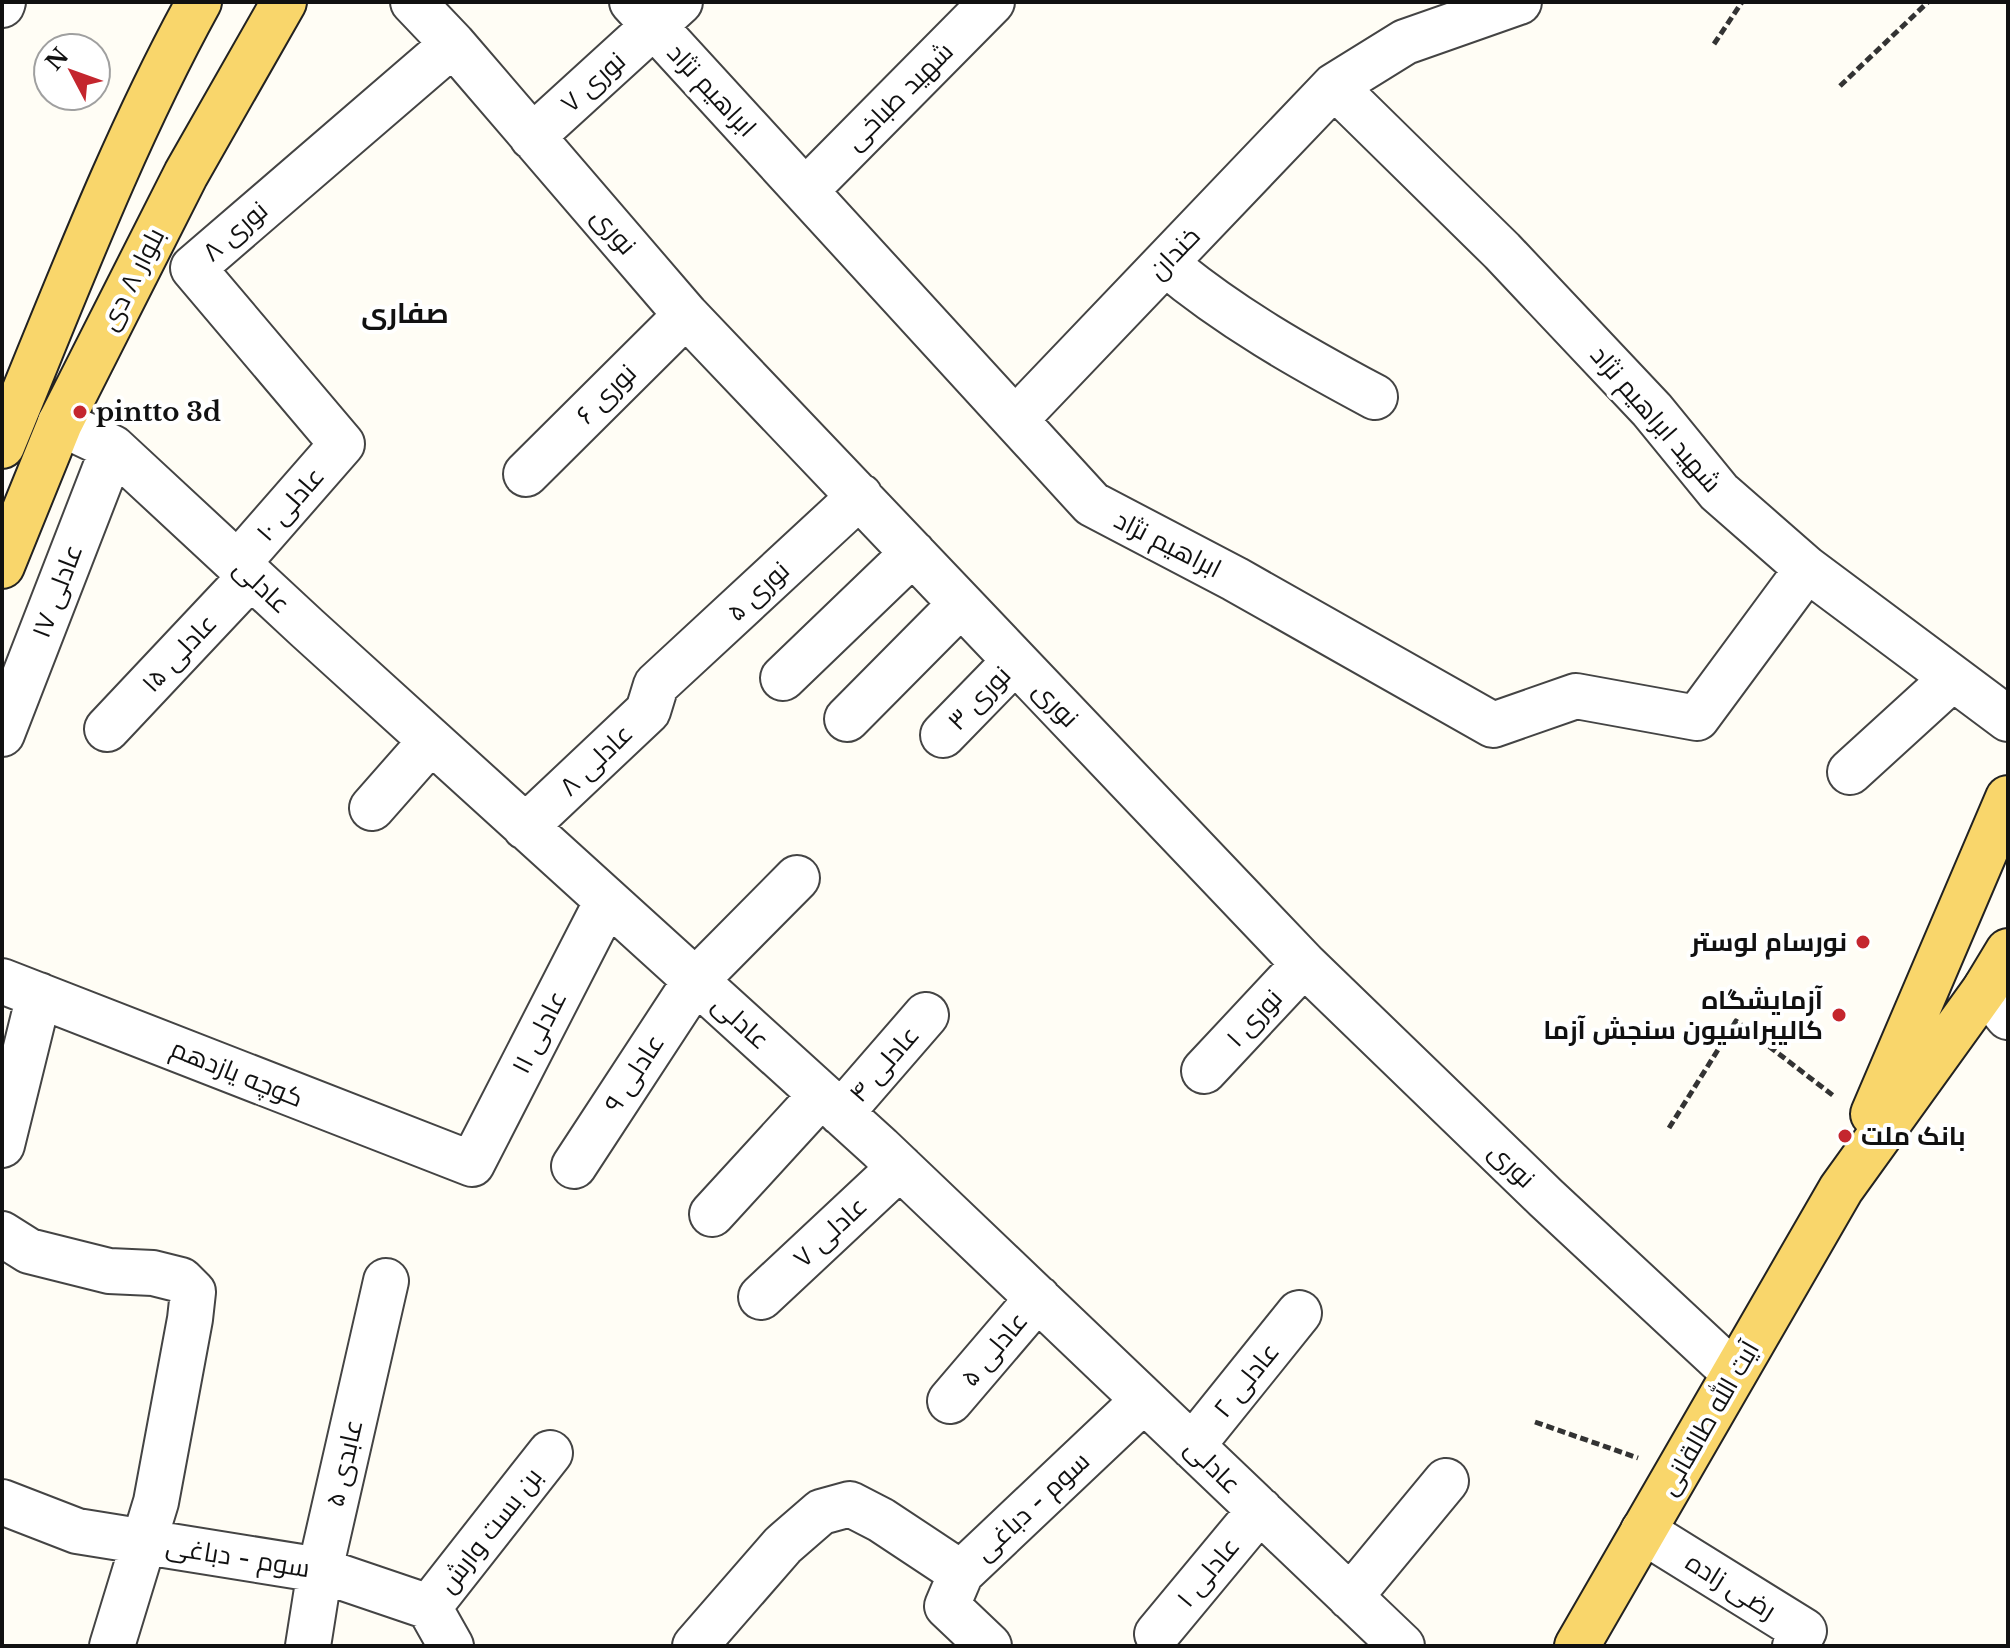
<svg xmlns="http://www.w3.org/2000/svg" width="2010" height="1648" viewBox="0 0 2010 1648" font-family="'Libre Baskerville',Cairo,serif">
  <rect width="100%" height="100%" fill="#fffdf5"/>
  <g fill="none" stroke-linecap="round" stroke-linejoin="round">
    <g stroke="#444" stroke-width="48">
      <path id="minor" d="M413 2 453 44 686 315 1304 964 1546 1198 1734 1373
        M632 2 1092 504 1235 579 1493 725 1576 696 1697 718 1807 569
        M2 5 3 2
        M1334 86 1502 251 1652 410 1719 492 1807 569 2008 719
        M532 137 680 2
        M806 190 992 2
        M1165 263C1229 317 1302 358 1375 397
        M1015 420 1334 86 1405 42 1519 2
        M60 423 113 448 307 628 880 1148 1402 1646
        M526 474 686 315
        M238 563 342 444 193 268 453 44
        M783 678 913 553
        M847 719 961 604
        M107 729 251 576
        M2 734 113 448
        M943 735 1015 661
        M1850 772 1952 679
        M372 808 431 741
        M525 827 648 711 656 685 860 496
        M2 981 472 1164 607 901
        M1985 989 2008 1017
        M1204 1071 1304 964
        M841 1113 926 1015
        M2 1145 39 995
        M574 1166 695 981 797 878
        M712 1214 821 1095
        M2 1234 29 1251 109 1271 153 1273 181 1280 193 1292 190 1319 156 1502 112 1646
        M761 1297 900 1167
        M950 1401 1038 1298
        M1192 1446 1299 1313
        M2 1502 77 1531 320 1570 429 1607 451 1646
        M1643 1531 1804 1631 1795 1646
        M961 1573 947 1606 989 1646
        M1350 1597 1446 1481
        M429 1607 550 1453
        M1157 1634 1260 1510
        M308 1646 320 1570 386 1281
        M695 1646 783 1545 821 1512 850 1504 881 1520 961 1573 1144 1400"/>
    </g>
    <g stroke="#222" stroke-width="48">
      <path id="major" d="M2 446C64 296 121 144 199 2
        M2 566 60 423 186 174 284 2
        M1873 1114 2008 798
        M1577 1646 1841 1189 1985 989 2008 951"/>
    </g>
    <path stroke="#333" stroke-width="5" stroke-dasharray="8 4" stroke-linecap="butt" d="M1714 44 1742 2
      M1840 86 1928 2
      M1669 1128 1736 1021 1835 1097
      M1535 1422 1638 1458"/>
    <use href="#minor" stroke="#fff" stroke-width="44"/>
    <use href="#major" stroke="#f9d66b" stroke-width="44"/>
  </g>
  <g fill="#c4262e" stroke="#fff" stroke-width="3">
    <circle cx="80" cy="412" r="8"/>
    <circle cx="1863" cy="942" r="8"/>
    <circle cx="1839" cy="1015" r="8"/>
    <circle cx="1845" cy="1136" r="8"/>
  </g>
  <g text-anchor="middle" stroke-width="8" stroke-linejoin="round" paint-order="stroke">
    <g font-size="26" fill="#111" stroke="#fff">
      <text transform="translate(593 82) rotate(-42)" y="9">نوری ۷</text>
      <text transform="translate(712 90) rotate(47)" y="9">ابراهیم نژاد</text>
      <text transform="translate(899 96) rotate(-45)" y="9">شهید طباخی</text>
      <text transform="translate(235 231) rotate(-41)" y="9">نوری ۸</text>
      <text transform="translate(614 231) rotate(49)" y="9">نوری</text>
      <text transform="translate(1174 253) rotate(-46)" y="9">خندان</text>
      <text transform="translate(132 279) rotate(-63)" y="9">بلوار ۸ دی</text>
      <text transform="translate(606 394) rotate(-45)" y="9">نوری ۶</text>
      <text transform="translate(1656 419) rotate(49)" y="9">شهید ابراهیم نژاد</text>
      <text transform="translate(290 504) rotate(-49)" y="9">عادلی ۱۰</text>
      <text transform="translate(1168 544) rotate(27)" y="9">ابراهیم نژاد</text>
      <text transform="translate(262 586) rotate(43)" y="9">عادلی</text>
      <text transform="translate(57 591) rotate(-69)" y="9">عادلی ۱۷</text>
      <text transform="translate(758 591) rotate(-43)" y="9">نوری ۵</text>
      <text transform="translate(179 653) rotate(-47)" y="9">عادلی ۱۵</text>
      <text transform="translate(979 698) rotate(-46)" y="9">نوری ۳</text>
      <text transform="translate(1056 704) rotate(46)" y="9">نوری</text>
      <text transform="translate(596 760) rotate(-44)" y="9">عادلی ۸</text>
      <text transform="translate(1254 1018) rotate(-47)" y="9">نوری ۱</text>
      <text transform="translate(741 1022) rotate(42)" y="9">عادلی</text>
      <text transform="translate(539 1032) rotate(-63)" y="9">عادلی ۱۱</text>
      <text transform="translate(884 1064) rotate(-49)" y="9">عادلی ۴</text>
      <text transform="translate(237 1073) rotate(22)" y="9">کوچه یازدهم</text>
      <text transform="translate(634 1073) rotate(-57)" y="9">عادلی ۹</text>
      <text transform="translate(1512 1165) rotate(44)" y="9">نوری</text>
      <text transform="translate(830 1232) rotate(-43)" y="9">عادلی ۷</text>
      <text transform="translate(994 1349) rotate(-50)" y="9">عادلی ۵</text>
      <text transform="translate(1246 1380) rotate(-51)" y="9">عادلی ۲</text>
      <text transform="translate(1709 1418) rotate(-60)" y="9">آیت الله طالقانی</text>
      <text transform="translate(344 1463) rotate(-77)" y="9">عابدی ۵</text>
      <text transform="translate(1213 1466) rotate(44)" y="9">عادلی</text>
      <text transform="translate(1032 1506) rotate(-43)" y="9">سوم - دباغی</text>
      <text transform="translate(490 1530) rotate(-52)" y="9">بن بست وارش</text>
      <text transform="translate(238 1557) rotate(9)" y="9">سوم - دباغی</text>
      <text transform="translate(1208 1572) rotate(-50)" y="9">عادلی ۱</text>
      <text transform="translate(1731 1586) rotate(32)" y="9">رضی زاده</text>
    </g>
    <g font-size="26" font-weight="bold" fill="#111" stroke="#fff" text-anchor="start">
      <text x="96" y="421">pintto 3d</text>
      <text x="1847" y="951" text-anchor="end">نورسام لوستر</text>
      <text x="1823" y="1009" text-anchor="end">آزمایشگاه<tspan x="1823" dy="30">کالیبراسیون سنجش آزما</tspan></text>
      <text x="1861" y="1145">بانک ملت</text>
    </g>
    <g font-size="28" font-weight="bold" fill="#111" stroke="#fff">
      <text x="405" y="323">صفاری</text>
    </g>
  </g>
  <rect width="2010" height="1648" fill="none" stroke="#111111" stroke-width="8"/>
  <g transform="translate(72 72) rotate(311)"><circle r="38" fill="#ffffff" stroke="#a0a0a0" stroke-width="2"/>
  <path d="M0-6L14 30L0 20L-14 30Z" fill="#c4262e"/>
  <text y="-12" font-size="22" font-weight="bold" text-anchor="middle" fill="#111111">N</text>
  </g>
</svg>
